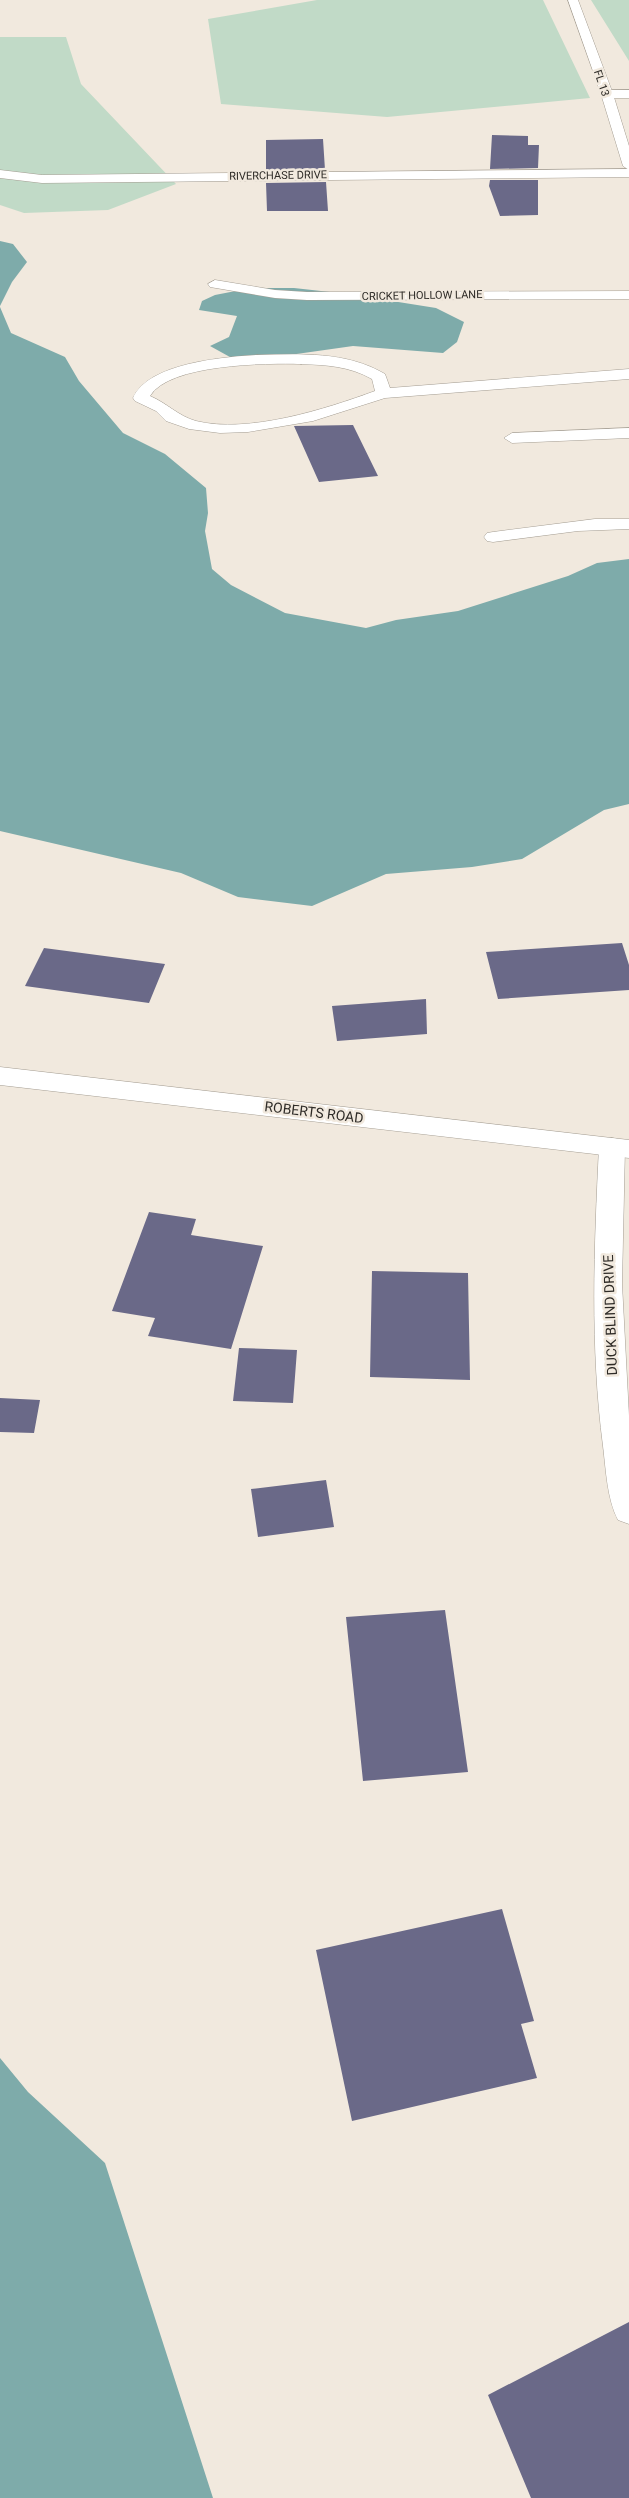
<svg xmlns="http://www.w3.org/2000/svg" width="629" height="2498" viewBox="0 0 629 2498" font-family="Roboto,sans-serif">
  <rect width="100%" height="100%" fill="#f1e9de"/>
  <path fill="#c1dac7" d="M317 0H543L590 98 387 117 221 104 208 19Z
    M591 0H629V61Z
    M0 37H66L81 84 176 184 108 210 24 213 0 205Z"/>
  <path fill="#7eabaa" d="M0 241 13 244 27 262 12 282 0 306Z
    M251 288H294L348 294 436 308 464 322 457 342 443 353 353 346 239 362 210 346 229 337 237 316 199 310 202 301 215 295Z
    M0 307 11 333 65 357 79 381 123 433 165 454 206 488 208 513 205 531 212 569 231 585 285 613 366 628 396 620 458 611 568 576 597 563 629 559V804L604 810 522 859 472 867 386 874 312 906 238 897 181 873 0 831Z
    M0 2058 28 2092 105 2163 213 2498H0Z"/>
  <path fill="#6a6988" d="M492 135 528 136V145H539L538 168 490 169Z
    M323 139 325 170 266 171V140Z
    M490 180H538V215L500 216 489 186Z
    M326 182 328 211H267L266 183Z
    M353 425 378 476 319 482 294 426Z
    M622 943 629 965V990L498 999 486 952Z
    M44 948 165 964 149 1003 25 986Z
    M426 999 427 1034 337 1041 332 1006Z
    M149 1212 196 1219 191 1235 263 1246 231 1349 148 1336 155 1318 112 1311Z
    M372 1271 468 1273 470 1380 370 1377Z
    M239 1348 297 1350 293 1403 233 1401Z
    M0 1398 40 1400 34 1433 0 1432Z
    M326 1480 334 1527 258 1537 251 1489Z
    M445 1610 468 1772 363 1781 346 1617Z
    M502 1909 534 2021 521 2024 537 2078 352 2121 316 1950Z
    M629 2322V2498H531L488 2395Z"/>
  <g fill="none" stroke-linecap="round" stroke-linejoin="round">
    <g stroke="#a49d92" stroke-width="1">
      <path id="minor" d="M629 90V98H607L601 94 607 90Z
        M629 169V177L42 183 0 178V170L42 175Z
        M215 280 275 290 307 292 629 291V299L307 300 275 298 210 287 208 284Z
        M257 355C300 354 346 351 385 374L390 388 629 369V379L385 398 313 421 248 432 220 433 189 429 166 421 156 411 135 401 133 398C148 363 224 357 257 355ZM301 364C326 365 349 366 372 379L375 391C326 409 248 434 196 421 178 416 167 403 150 396 169 364 266 363 301 364Z
        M629 428V438L512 443 504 438 512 433Z
        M595 519H629V529L578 531 493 542 487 541 484 537 487 533 493 532Z
        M612 1138 621 1140 625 1147 622 1284 629 1416V1524L618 1520C607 1499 606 1470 603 1446 590 1347 594 1247 599 1147L603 1140Z"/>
    </g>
    <g stroke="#a49d92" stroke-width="1">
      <path id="major" d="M568 0H578L613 94 629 146V170L623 166 601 94Z
        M0 1067 629 1140V1158L0 1085Z"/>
    </g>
    <use href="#minor" fill="#fff" fill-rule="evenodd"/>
    <use href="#major" fill="#fff" fill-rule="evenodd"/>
  </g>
  <g text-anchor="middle" stroke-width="5" stroke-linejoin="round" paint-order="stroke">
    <g font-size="11" fill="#2e2b27" stroke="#f1e9de">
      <text transform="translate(602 83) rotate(71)" y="4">FL 13</text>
      <text transform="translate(278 175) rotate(-1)" y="4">RIVERCHASE DRIVE</text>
      <text transform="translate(422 295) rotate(-1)" y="4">CRICKET HOLLOW LANE</text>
    </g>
    <g font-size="14" fill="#2e2b27" stroke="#f1e9de">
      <text transform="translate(314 1112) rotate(7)" y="5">ROBERTS ROAD</text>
      <text transform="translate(610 1315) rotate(-92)" y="5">DUCK BLIND DRIVE</text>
    </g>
  </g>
</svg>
